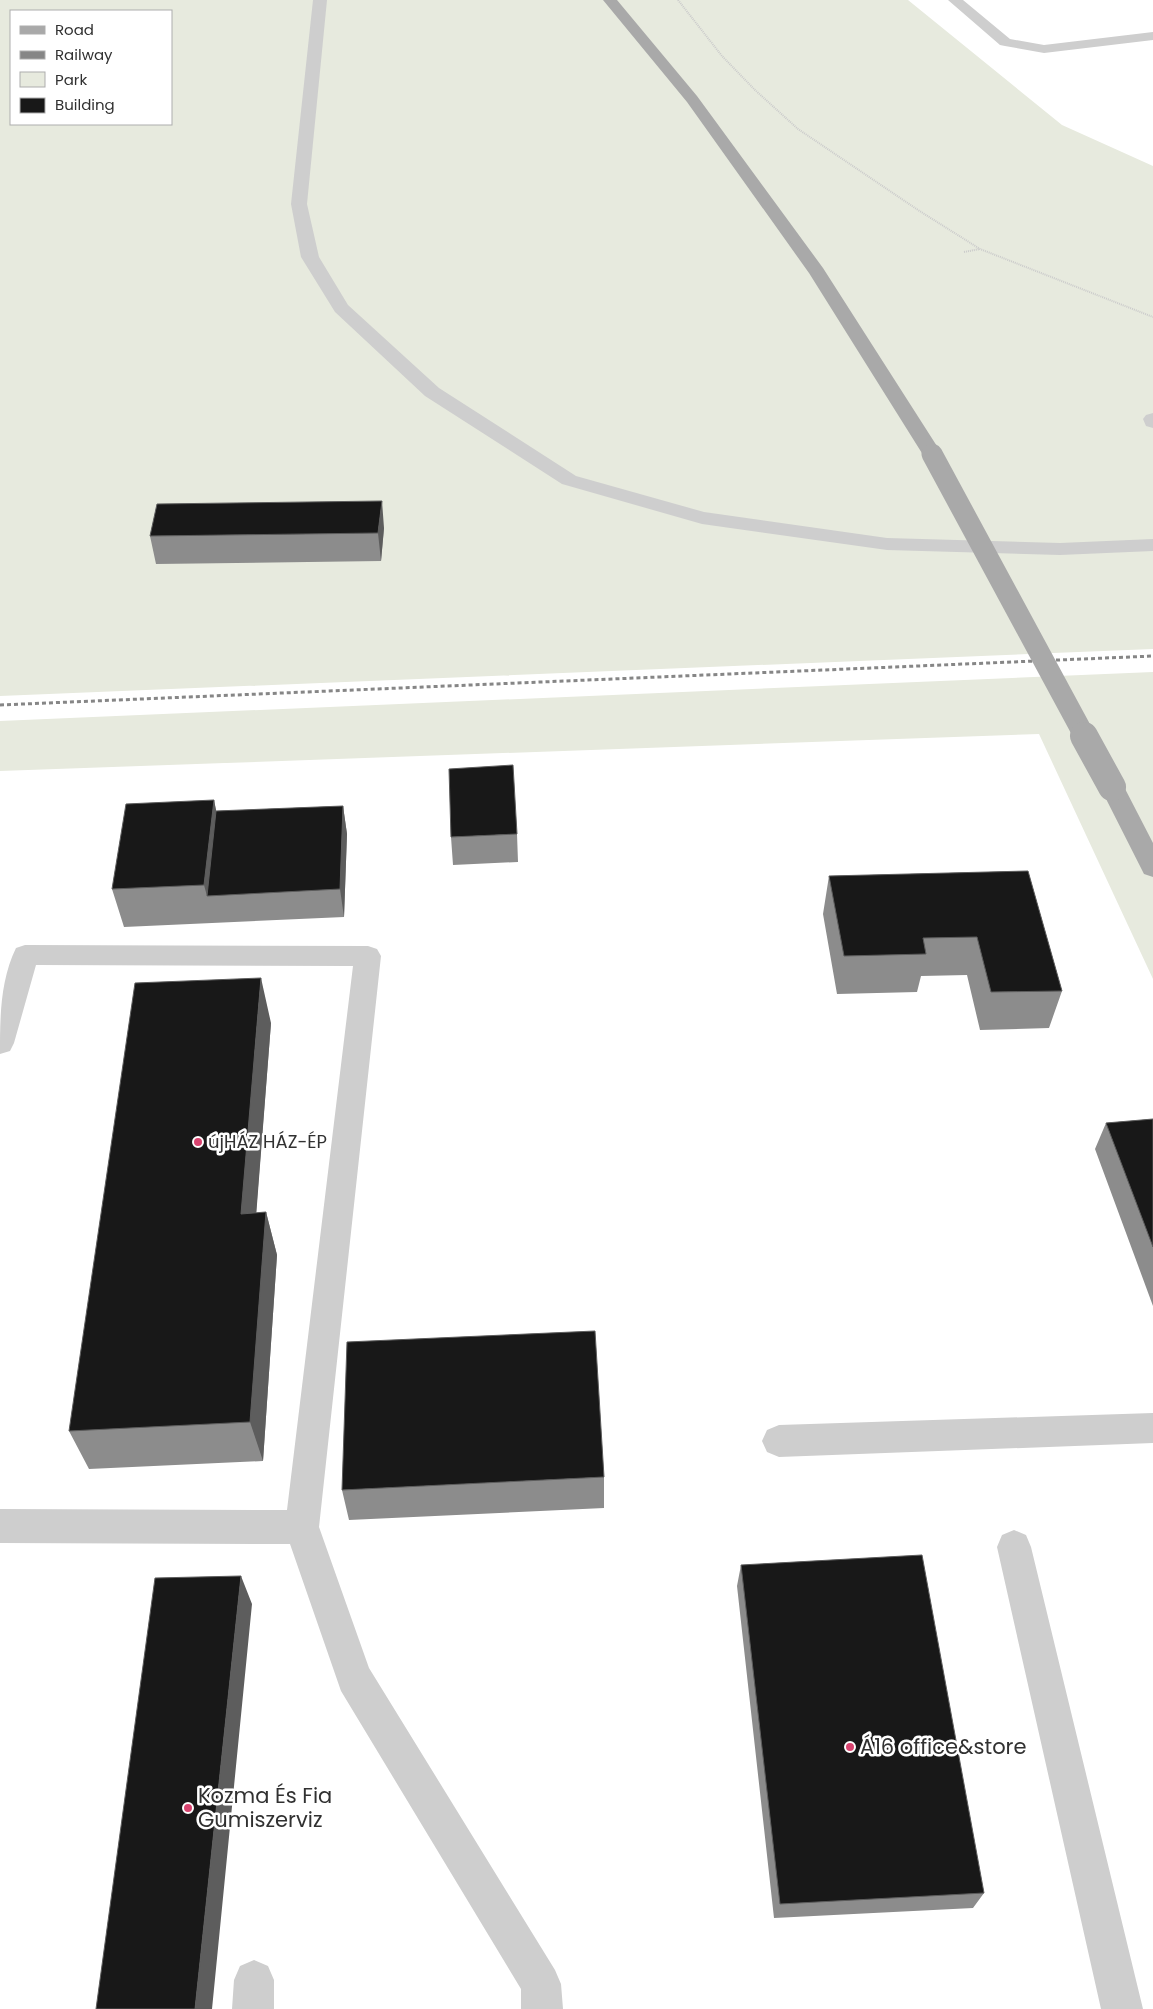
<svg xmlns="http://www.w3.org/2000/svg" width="1153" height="2009" viewBox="0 0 1153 2009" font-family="Poppins,sans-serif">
  <rect width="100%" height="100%" fill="#fff"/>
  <path fill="#e7eade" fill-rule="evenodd" d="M0 0H908L1062 125 1153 166V649L0 696ZM11 11H171V124H11Z
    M1153 672V979L1039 734 0 771V721Z"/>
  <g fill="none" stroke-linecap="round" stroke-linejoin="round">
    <path stroke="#cbcbcb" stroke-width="2" stroke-dasharray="1 1" stroke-linecap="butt" d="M678 0 722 56 755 90 798 129 918 210 980 249 1153 317
      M964 252 980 249"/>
    <path fill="#cecece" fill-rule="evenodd" d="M313 0H327L307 204 319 257 348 305 439 388 576 476 704 512 887 538 1060 543 1153 539V551L1060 555 887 550 702 524 562 484 425 396 335 312 301 257 291 204Z
      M948 0H963L1010 39 1044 45 1153 32V40L1044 53 1005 46 1000 45Z
      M1153 413V428L1146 426 1143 419 1146 415Z
      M25 945 368 946 377 949 381 956 319 1527 369 1668 555 1970 561 1984 563 2009H521V1989L341 1691 290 1544 0 1543V1509L287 1510 353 966 36 965 14 1043 10 1051 0 1054C0 1018 0 981 16 948Z
      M1153 1413V1443L779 1457 767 1452 762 1441 767 1430 779 1425Z
      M1014 1530 1026 1535 1031 1547 1143 2009H1101L997 1547 1002 1535Z
      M254 1960 268 1966 274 1980V2009H232L234 1980 240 1966Z"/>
    <path fill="#a9a9a9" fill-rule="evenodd" d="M603 0H617L697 96 823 268 942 454 939 458 932 460 925 458 809 273 687 102Z
      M1112 779 1121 781 1153 843V877L1144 874 1100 787 1103 781Z"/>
    <path stroke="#868686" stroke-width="3" stroke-dasharray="4 3" stroke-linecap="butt" d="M0 705 1153 656"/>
    <path stroke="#a9a9a9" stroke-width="21" d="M932 454 1085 737"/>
    <path stroke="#a9a9a9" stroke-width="28" d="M1084 736 1112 787"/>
  </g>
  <path fill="#8c8c8c" d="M384 528 381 561 156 564 150 536Z
    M214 800 216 811 343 806 347 834 344 917 124 927 112 889Z
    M517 834 518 862 453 865 451 837Z
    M1028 871 1062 991 1049 1028 980 1030 967 975 921 976 917 992 837 994 823 914 829 876Z
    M271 1023 256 1213 266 1212 277 1255 263 1461 89 1469 69 1431Z
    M1153 1119V1306L1095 1149 1106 1123Z
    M604 1477V1508L349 1520 342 1490Z
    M741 1565 984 1893 973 1908 774 1918 737 1586Z"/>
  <path fill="#5d5d5d" d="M382 501 384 528 381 561 378 533Z
    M214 800 222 839 207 896 204 885Z
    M343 806 347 834 344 917 340 889Z
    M261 978 271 1023 253 1256 241 1214Z
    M266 1212 277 1255 263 1461 250 1422Z
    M241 1576 252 1604 212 2009H195Z"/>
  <path fill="#181818" stroke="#5d5d5d" d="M382 501 378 533 150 536 157 504Z
    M513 765 517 834 451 837 449 769Z
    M214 800 204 885 112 889 126 804Z
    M343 806 340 889 207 896 216 811Z
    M1028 871 1062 991 991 992 977 937 923 938 926 954 844 956 829 876Z
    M261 978 241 1214 266 1212 250 1422 69 1431 135 983Z
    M1153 1119V1247L1106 1123Z
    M595 1331 604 1477 342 1490 347 1342Z
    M922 1555 984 1893 780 1904 741 1565Z
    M241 1576 195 2009H96L155 1578Z"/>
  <g fill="#d8436f" stroke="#fff" stroke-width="2">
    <circle cx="198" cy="1142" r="5"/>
    <circle cx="850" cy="1747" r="5"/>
    <circle cx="188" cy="1808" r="5"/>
  </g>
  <g text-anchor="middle" stroke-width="5" stroke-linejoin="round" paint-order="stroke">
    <g font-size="18" fill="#313131" stroke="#fff" text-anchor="start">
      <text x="208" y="1148">újHÁZ HÁZ-ÉP</text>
    </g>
    <g font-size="21" fill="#313131" stroke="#fff" text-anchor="start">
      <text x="860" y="1754">Á16 office&amp;store</text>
      <text x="198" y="1803">Kozma És Fia<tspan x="198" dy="24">Gumiszerviz</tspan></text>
    </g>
  </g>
  <rect x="10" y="10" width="162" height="115" fill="#ffffff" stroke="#adadad"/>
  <rect x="20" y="26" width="25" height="8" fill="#a9a9a9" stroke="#adadad"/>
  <text x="55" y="35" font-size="15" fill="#313131">Road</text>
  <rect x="20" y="51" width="25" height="8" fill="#868686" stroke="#adadad"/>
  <text x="55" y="60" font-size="15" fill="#313131">Railway</text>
  <rect x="20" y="72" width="25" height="15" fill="#e7eade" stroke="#adadad"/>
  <text x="55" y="85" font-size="15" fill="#313131">Park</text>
  <rect x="20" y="98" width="25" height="15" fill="#181818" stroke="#adadad"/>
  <text x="55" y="110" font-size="15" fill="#313131">Building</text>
</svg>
